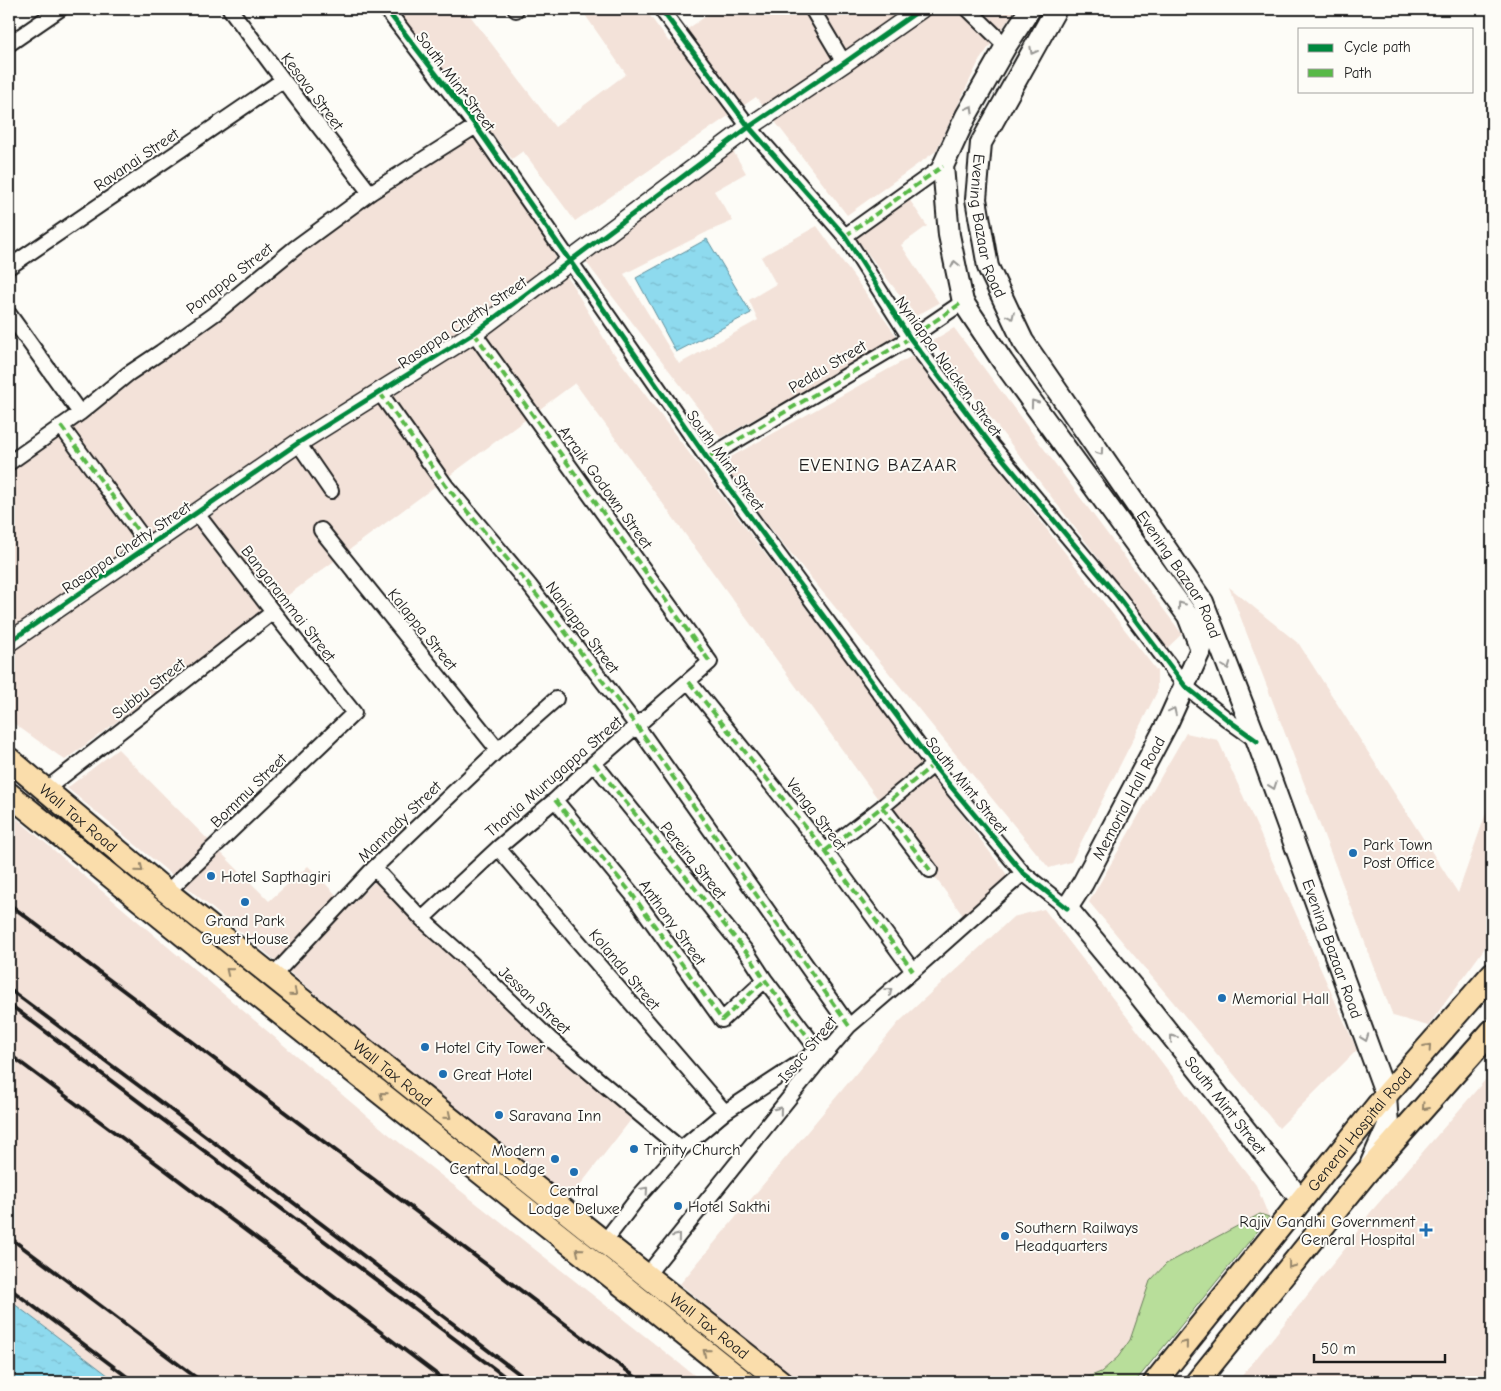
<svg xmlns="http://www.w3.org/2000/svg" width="1501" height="1391" viewBox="0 0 1501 1391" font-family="'Comic Neue',sans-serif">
  <defs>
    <pattern id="water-ripples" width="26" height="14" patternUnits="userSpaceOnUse" patternTransform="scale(1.25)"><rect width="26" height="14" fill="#8edaee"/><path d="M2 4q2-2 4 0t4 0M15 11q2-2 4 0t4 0" fill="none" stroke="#7abacc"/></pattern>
  </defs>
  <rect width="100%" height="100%" fill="#fdfcf7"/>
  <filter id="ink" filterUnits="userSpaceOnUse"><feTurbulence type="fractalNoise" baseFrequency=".02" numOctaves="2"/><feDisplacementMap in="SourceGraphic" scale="10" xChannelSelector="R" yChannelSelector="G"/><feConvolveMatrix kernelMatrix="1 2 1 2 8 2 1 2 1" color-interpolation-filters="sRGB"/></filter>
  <g filter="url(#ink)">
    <path fill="#f3e2d9" d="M395 9H465L555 127 626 74 581 9H645L669 42 716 9H1016L979 61 936 151 847 215 756 97 575 221 523 151 512 159Z
      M475 128 548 244 612 352H613L1017 888 972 928 575 383 65 760 9 720V465L395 182Z
      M733 151 746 173 714 191 733 221 709 231 624 274 679 364 758 320 749 300 776 284 761 257 817 226 898 338 721 438 579 253Z
      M909 199 927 226 901 245 939 303 916 316 855 237Z
      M954 328 1182 634 1167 648 932 341Z
      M912 356 1157 671V692L1071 862 1049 868 775 534 720 463Z
      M1229 587 1299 644 1458 893 1492 796V938L1428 1026 1393 1016Z
      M1186 733 1218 740 1357 1050 1279 1128 1089 902Z
      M118 749 269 901 308 866 349 908 381 875 637 1112 567 1202 67 788Z
      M9 812 386 1132 703 1382H9Z
      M1044 909 1256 1185 1269 1217 1135 1382H799L680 1284 899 1022 1013 917Z
      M1492 1072V1382H1237L1348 1245 1369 1214Z"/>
    <path fill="#b8de9a" stroke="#6a7d5b" d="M1260 1214 1269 1217 1135 1382H1076L1101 1372 1118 1357 1130 1340 1150 1281 1166 1264Z"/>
    <path fill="url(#water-ripples)" stroke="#608e9a" d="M707 239 751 313 676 352 636 278Z
      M9 1300 117 1382H12L9 1379Z"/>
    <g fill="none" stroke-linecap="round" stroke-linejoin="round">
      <g stroke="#1c1c1c" stroke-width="18">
        <path id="minor" d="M230 9 283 80 370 193
          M386 9 476 126 707 458 933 765 1023 873 1067 908
          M516 9V10
          M661 9 749 127 845 236 910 338 992 446 1118 597 1185 686 1228 720 1256 740
          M812 9 844 63
          M968 9 1006 46
          M9 44 60 9
          M845 236 943 166
          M9 267 283 80
          M9 314 80 413
          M380 393 446 486 529 585 637 726 849 1026
          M61 426 149 546
          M298 443 331 491
          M707 458 910 338 963 302
          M9 463 80 413 128 374 161 352 217 312 295 248 370 193 476 126
          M321 530 498 750
          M689 682 825 851 913 971
          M594 763 748 954 765 980 817 1049
          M45 790 273 612
          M555 800 632 894 722 1020 765 980
          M882 807 930 870
          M498 848 725 1112
          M825 851 882 807 933 765
          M374 868 422 919 471 963 550 1039 681 1149
          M167 892 354 713 273 612 197 514
          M422 919 498 848 555 800 594 763 710 662 474 333
          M273 976 374 868 498 750 556 699
          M604 1242 640 1195 681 1149 725 1112 810 1056 817 1049 826 1047
          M647 1275 814 1067 849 1026 913 971 1023 873"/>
      </g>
      <g stroke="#1c1c1c" stroke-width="21">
        <path id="tertiary" d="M9 642 298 443 474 333 749 127 844 63 921 9"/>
      </g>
      <g stroke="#1c1c1c" stroke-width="24">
        <g id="secondary">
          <path id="s1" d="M1030 9 1006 46 966 116 943 166 949 235 963 302 1003 362 1188 616 1201 649 1168 722 1083 883 1067 908 1135 990 1301 1200"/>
          <path id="s2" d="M1056 9 981 143 976 199 988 267 1023 341 1203 602 1257 741 1386 1095 1388 1125 1371 1163"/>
        </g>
      </g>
      <g stroke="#1c1c1c" stroke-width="26">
        <g id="primary">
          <path id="s3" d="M9 759 167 892 604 1242 781 1382"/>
          <path d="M9 794 261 998 744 1382"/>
          <path id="s4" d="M1155 1382 1386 1095 1492 974"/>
          <path d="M1197 1382 1366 1173 1492 1031"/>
        </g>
      </g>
      <use href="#minor" stroke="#fdfcf7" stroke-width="14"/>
      <use href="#tertiary" stroke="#fdfcf7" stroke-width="18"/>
      <use href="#secondary" stroke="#fdfcf7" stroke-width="20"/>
      <use href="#primary" stroke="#faddab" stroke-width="22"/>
      <path stroke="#1c1c1c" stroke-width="4" d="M9 904 642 1382
        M9 989 158 1100 530 1382
        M9 1004 512 1382
        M9 1054 164 1169 447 1382
        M9 1237 202 1382
        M9 1288 134 1382"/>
      <path stroke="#58b947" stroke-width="4" stroke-dasharray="8 4" stroke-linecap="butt" d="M845 236 943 166
        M474 333 710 662
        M380 393 446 486 529 585 637 726 849 1026
        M61 426 149 546
        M707 458 910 338 963 302
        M689 682 825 851 913 971
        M594 763 748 954 765 980 817 1049
        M555 800 632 894 722 1020 765 980
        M882 807 930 870
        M825 851 882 807 933 765"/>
      <g stroke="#fdfcf7" stroke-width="8">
        <path id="cycleway" d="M386 9 476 126 707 458 933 765 1023 873 1067 908
          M661 9 749 127 845 236 910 338 992 446 1118 597 1185 686 1228 720 1257 741
          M9 642 298 443 474 333 749 127 844 63 921 9"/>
      </g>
      <use href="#cycleway" stroke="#00873e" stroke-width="5"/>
    </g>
    <defs><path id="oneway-chevron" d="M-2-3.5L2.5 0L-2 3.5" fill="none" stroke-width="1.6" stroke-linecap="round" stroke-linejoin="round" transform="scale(1.25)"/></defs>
    <g stroke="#989794">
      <use href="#oneway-chevron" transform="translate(1033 51) rotate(119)"/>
      <use href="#oneway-chevron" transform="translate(970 109) rotate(-61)"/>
      <use href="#oneway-chevron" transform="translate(955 264) rotate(-102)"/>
      <use href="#oneway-chevron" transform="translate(1011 316) rotate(65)"/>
      <use href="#oneway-chevron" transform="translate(1034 403) rotate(-126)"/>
      <use href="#oneway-chevron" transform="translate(1100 452) rotate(55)"/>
      <use href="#oneway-chevron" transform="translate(1181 605) rotate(-126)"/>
      <use href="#oneway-chevron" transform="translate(1227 666) rotate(69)"/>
      <use href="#oneway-chevron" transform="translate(1173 711) rotate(-64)"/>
      <use href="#oneway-chevron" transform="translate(1273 786) rotate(70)"/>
      <use href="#oneway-chevron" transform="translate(889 991) rotate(-40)"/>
      <use href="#oneway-chevron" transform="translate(1173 1038) rotate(-129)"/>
      <use href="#oneway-chevron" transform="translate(1365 1038) rotate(70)"/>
      <use href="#oneway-chevron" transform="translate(779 1110) rotate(-51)"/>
      <use href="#oneway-chevron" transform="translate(645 1190) rotate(-49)"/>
      <use href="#oneway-chevron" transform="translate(677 1237) rotate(-51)"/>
    </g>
    <g stroke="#96866b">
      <use href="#oneway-chevron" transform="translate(140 869) rotate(40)"/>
      <use href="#oneway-chevron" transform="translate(229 971) rotate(-141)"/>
      <use href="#oneway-chevron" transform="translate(294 993) rotate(39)"/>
      <use href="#oneway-chevron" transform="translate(1428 1047) rotate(-49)"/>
      <use href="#oneway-chevron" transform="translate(383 1095) rotate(-141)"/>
      <use href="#oneway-chevron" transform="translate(1425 1107) rotate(132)"/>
      <use href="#oneway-chevron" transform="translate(448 1116) rotate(39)"/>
      <use href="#oneway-chevron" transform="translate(579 1251) rotate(-141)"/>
      <use href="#oneway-chevron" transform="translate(1291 1265) rotate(129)"/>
      <use href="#oneway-chevron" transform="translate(1185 1344) rotate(-51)"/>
      <use href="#oneway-chevron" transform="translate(706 1352) rotate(-141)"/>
    </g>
  </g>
  <g fill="#1f6fb2" stroke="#fdfcf7" stroke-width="2">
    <circle cx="1353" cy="853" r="5"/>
    <circle cx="211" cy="876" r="5"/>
    <circle cx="245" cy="902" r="5"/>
    <circle cx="1222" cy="998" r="5"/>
    <circle cx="425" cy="1047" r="5"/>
    <circle cx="443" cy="1074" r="5"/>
    <circle cx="499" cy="1115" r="5"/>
    <circle cx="634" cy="1149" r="5"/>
    <circle cx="555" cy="1159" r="5"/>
    <circle cx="574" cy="1172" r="5"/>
    <circle cx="678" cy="1206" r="5"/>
    <path d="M1423.5 1222.5h5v5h5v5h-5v5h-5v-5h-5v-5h5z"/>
    <circle cx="1005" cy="1236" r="5"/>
  </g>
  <g text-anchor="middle" stroke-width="4" stroke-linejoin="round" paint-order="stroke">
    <g font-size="16" fill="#1c1c1c" stroke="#fdfcf7">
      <text transform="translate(456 81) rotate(53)" y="6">South Mint Street</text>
      <text transform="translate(313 91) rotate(53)" y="6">Kesava Street</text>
      <text transform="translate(136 159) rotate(-34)" y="6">Ravanai Street</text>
      <text dy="6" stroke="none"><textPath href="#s2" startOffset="238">Evening Bazaar Road</textPath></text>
      <text transform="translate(229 278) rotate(-38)" y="6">Ponappa Street</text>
      <text transform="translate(462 322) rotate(-34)" y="6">Rasappa Chetty Street</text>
      <text transform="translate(827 366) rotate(-31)" y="6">Peddu Street</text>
      <text transform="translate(949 366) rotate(54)" y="6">Nyniappa Naicken Street</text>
      <text transform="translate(726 460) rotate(54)" y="6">South Mint Street</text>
      <text transform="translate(606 487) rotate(54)" y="6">Arraik Godown Street</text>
      <text transform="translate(126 547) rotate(-34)" y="6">Rasappa Chetty Street</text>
      <text dy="6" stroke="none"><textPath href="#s2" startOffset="642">Evening Bazaar Road</textPath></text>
      <text transform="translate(289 603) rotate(52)" y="6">Bangarammai Street</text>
      <text transform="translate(583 627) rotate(53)" y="6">Naniappa Street</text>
      <text transform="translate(423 629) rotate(51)" y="6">Kalappa Street</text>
      <text transform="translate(148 688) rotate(-38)" y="6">Subbu Street</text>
      <text transform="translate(553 776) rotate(-41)" y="6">Thanja Murugappa Street</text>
      <text transform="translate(967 785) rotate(51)" y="6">South Mint Street</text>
      <text transform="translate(248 790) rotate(-44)" y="6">Bommu Street</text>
      <text transform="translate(1128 798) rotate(-62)" y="6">Memorial Hall Road</text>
      <text transform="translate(817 814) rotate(52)" y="6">Venga Street</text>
      <text dy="6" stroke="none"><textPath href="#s3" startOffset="91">Wall Tax Road</textPath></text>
      <text transform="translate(399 821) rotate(-44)" y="6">Mannady Street</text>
      <text transform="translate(694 860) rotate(51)" y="6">Pereira Street</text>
      <text transform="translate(673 922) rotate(54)" y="6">Anthony Street</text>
      <text dy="6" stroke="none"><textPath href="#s2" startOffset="1048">Evening Bazaar Road</textPath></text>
      <text transform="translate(625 969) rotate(50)" y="6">Kolanda Street</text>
      <text transform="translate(535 1000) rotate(43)" y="6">Jessan Street</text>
      <text transform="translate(807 1049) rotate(-50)" y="6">Issac Street</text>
      <text dy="6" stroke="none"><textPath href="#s3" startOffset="496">Wall Tax Road</textPath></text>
      <text dy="6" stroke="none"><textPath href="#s1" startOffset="1284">South Mint Street</textPath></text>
      <text dy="6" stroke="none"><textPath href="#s4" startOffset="325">General Hospital Road</textPath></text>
      <text dy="6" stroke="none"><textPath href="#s3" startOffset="901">Wall Tax Road</textPath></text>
    </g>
    <g font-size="16" fill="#1c1c1c" stroke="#fdfcf7" text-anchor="start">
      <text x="1363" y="850">Park Town<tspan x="1363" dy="18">Post Office</tspan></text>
      <text x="221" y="882">Hotel Sapthagiri</text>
      <text x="245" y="926" text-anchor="middle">Grand Park<tspan x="245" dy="18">Guest House</tspan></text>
      <text x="1232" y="1004">Memorial Hall</text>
      <text x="435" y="1053">Hotel City Tower</text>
      <text x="453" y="1080">Great Hotel</text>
      <text x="509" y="1121">Saravana Inn</text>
      <text x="644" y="1155">Trinity Church</text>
      <text x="545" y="1156" text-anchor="end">Modern<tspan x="545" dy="18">Central Lodge</tspan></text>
      <text x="574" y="1196" text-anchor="middle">Central<tspan x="574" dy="18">Lodge Deluxe</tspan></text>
      <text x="688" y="1212">Hotel Sakthi</text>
      <text x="1415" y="1227" text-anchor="end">Rajiv Gandhi Government<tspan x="1415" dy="18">General Hospital</tspan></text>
      <text x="1015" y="1233">Southern Railways<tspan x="1015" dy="18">Headquarters</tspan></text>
    </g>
    <g font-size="18" letter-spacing="1" fill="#1c1c1c" stroke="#fdfcf7">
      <text x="878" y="471">EVENING BAZAAR</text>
    </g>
  </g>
  <rect width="1501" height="1391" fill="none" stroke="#fdfcf7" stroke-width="30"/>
  <rect x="15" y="15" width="1471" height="1361" fill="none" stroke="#1c1c1c" stroke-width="2" filter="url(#ink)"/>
  <rect x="1298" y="28" width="175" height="65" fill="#fdfcf7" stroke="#a3a29f"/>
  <rect x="1308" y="44" width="25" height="8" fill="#00873e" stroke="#a3a29f"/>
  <text x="1344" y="52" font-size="15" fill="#1c1c1c">Cycle path</text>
  <rect x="1308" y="69" width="25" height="8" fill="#58b947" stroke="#a3a29f"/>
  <text x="1344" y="78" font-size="15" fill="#1c1c1c">Path</text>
  <path d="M1314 1354v8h131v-8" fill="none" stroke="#1c1c1c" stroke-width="2.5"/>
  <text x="1321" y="1354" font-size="15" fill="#1c1c1c" stroke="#fdfcf7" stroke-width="4" paint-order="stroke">50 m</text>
</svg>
